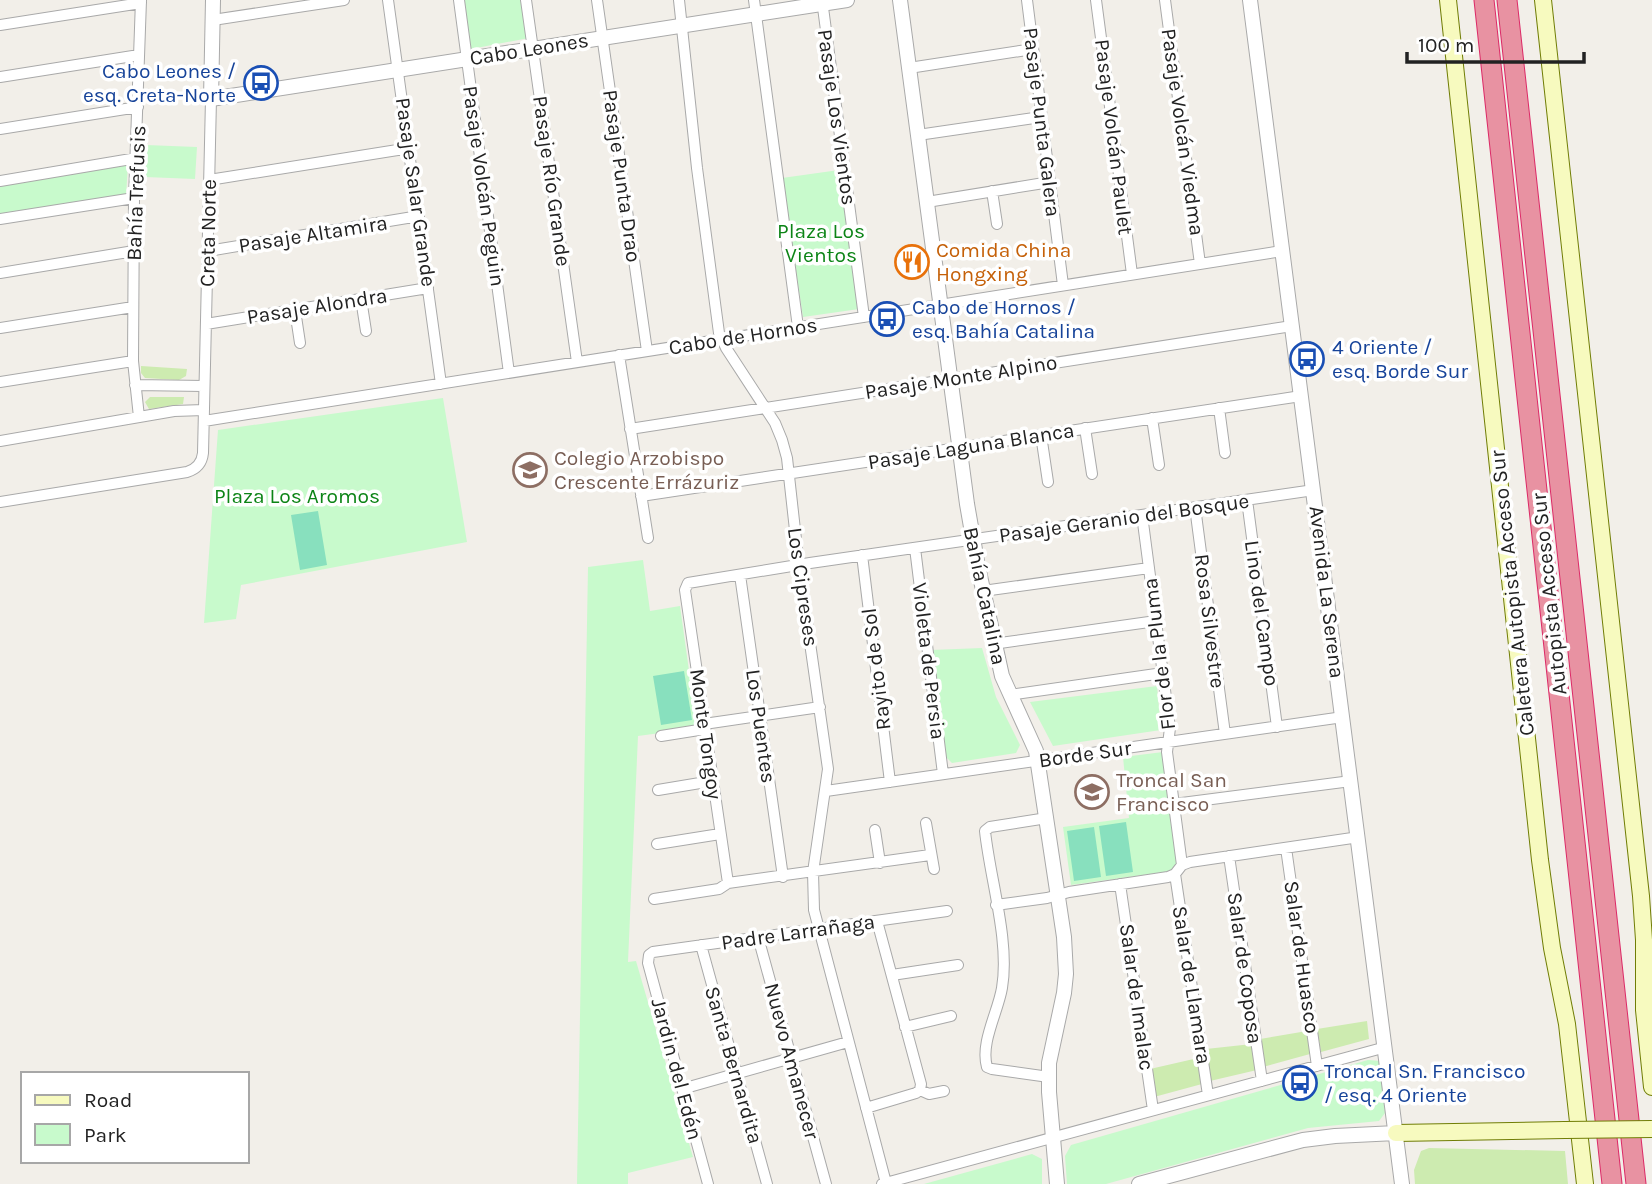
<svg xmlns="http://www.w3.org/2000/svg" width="1652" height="1184" viewBox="0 0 1652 1184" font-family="Karla,sans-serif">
  <rect width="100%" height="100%" fill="#f2efe9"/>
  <path fill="#cdebb0" d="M141 366 187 369 186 376 179 380 145 378 141 373Z
    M150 397H184L183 404 149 409 145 402Z
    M1367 1021 1369 1039 1321 1052 1317 1029Z
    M1307 1031 1310 1054 1263 1067 1260 1039Z
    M1252 1044 1257 1070 1210 1081 1206 1049Z
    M1198 1058 1202 1084 1154 1097 1150 1069Z
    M1429 1148 1565 1151 1568 1184H1415L1414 1170 1421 1151Z"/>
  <path fill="#c8facc" d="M464 0H523L529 38 471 49Z
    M146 145 197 147 195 179 145 177Z
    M128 165 126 196 0 214V186Z
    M839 170 859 309 803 317 782 178Z
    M443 398 467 542 241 585 236 619 204 623 218 430Z
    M643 560 650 611 680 606 697 728 638 736 628 962 636 961 693 1157 628 1173V1184H577L588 567Z
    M982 648 996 697 1020 745 1016 753 952 763 946 757 931 650Z
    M1157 686 1161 730 1053 746 1030 702Z
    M1163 752 1178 863 1172 871 1071 885 1063 827 1129 818 1123 757Z
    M1368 1060 1380 1061 1385 1113 1379 1121 1308 1128 1106 1184H1067L1065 1156 1071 1145Z
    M1032 1154 1042 1159V1184H924Z"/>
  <path fill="#88e0be" d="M318 511 327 565 300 570 291 515Z
    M684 671 692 720 661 725 653 676Z
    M1126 822 1133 872 1106 876 1099 826Z
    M1094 827 1101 877 1074 881 1067 831Z"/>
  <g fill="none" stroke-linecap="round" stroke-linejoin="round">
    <g stroke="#a9a9a9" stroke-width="12">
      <path id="minor" d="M388 0 441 384
        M459 0 509 373
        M526 0 577 362
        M597 0 647 351
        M679 0 697 168 719 333 726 348 775 423 782 440 787 458 799 566 828 769 813 872 814 910 886 1183
        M754 0 798 327
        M822 0 864 317
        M1027 0 1063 285
        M1096 0 1132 274
        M1165 0 1200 264
        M213 20 344 0
        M0 25 141 3
        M909 68 1033 49
        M0 77 139 55
        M0 129 138 107
        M918 135 1041 117
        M209 180 410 148
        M0 181 137 158
        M992 191 997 224
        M927 202 1050 182
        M0 219 134 198
        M208 251 419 216
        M0 273 134 251
        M361 299 366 331
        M295 310 300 343
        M206 324 428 288
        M0 328 133 307
        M619 355 648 538
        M0 382 133 361
        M135 385 204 386
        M1219 408 1225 453
        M139 417 133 361 134 198 141 0
        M1152 418 1159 465
        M204 421 1282 251
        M1085 428 1092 474
        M630 429 1292 326
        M1041 435 1048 482
        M0 441 174 411 204 410
        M641 496 1301 396
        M1247 500 1277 727
        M0 502 187 472C197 469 202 463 203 453L211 99
        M1195 507 1225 734
        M1142 515 1170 728 1167 752 1182 865 1175 874
        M915 548 943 774
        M862 555 890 782
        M740 575 783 877
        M983 591 1149 568
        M993 644 1156 621
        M1009 695 1163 673
        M704 724 820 707
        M661 736 705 729
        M658 790 712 781
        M826 791 1343 717
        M1174 804 1351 781
        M1047 818 990 827 985 831C990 879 1010 941 1002 988 998 1012 980 1043 987 1067L992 1069 1049 1077
        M926 823 934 869
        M875 830 880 863
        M657 844 720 834
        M1286 848 1317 1066
        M1229 856 1262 1081
        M1182 865 1190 862 1359 837
        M1175 874 1208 1095
        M728 883 685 590 688 583 810 563 1314 490
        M728 883 930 855
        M1120 884 1153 1110
        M654 899 719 889 728 883
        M996 905 1047 898 1069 892 1168 877 1175 874
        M877 921 921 1084 920 1090
        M758 937 826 1184
        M701 945 767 1184
        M892 975 958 965
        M905 1027 951 1016
        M682 1089 848 1042
        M920 1090 929 1094 944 1091
        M866 1108 916 1093 920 1090
        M708 1184 648 963 649 955 653 952 947 911
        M882 1184 1386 1047"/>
    </g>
    <g stroke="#a9a9a9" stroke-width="16">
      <path id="tertiary" d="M213 0 211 99 847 0
        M900 0 967 504 978 567 1002 676 1036 751 1064 937 1066 974 1064 993 1049 1063V1092L1057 1184
        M1250 0 1402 1184
        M1139 1184 1303 1140 1335 1136 1396 1133"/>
    </g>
    <g stroke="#707d05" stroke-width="18">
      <path id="secondary" d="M1448 0 1540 860 1552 948 1567 1024 1585 1184
        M1543 0 1641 896 1644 940V1010L1652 1087
        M1396 1133 1565 1130"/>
    </g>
    <g stroke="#dc2a67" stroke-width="21">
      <path id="motorway" d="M1484 0 1612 1184
        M1507 0 1636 1184"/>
    </g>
    <use href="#minor" stroke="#fff" stroke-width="10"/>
    <use href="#tertiary" stroke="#fff" stroke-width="14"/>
    <use href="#secondary" stroke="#f7fabf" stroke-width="16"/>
    <use href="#motorway" stroke="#e892a2" stroke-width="19"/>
    <g stroke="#707d05" stroke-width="18" stroke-linecap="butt">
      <path id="secondary-bridge" d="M1565 1130 1652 1129"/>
    </g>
    <use href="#secondary-bridge" stroke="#f7fabf" stroke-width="16"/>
  </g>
  <defs>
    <g id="bus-ring" transform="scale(1.75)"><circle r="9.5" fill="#fff" stroke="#1a4fb4" stroke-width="1.5"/><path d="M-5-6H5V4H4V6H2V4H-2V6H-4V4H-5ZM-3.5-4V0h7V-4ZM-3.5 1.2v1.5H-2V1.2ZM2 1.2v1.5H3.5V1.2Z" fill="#1a4fb4"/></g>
    <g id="restaurant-ring" transform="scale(1.75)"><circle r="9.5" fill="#fff" stroke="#e8710a" stroke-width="1.5"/><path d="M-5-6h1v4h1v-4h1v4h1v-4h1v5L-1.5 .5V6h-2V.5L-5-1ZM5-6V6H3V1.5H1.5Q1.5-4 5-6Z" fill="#e8710a"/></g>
    <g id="school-ring" transform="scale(1.75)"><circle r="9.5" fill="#fff" stroke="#8d6e63" stroke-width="1.5"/><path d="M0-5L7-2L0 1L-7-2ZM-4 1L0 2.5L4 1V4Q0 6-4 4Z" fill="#8d6e63"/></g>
  </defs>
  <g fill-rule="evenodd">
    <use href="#bus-ring" x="261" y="83"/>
    <use href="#restaurant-ring" x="912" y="262"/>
    <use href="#bus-ring" x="887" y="319"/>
    <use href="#bus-ring" x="1307" y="359"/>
    <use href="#school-ring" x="530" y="470"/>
    <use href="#school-ring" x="1092" y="792"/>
    <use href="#bus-ring" x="1300" y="1083"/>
  </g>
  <g text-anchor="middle" stroke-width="7" stroke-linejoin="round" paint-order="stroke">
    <g font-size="21" fill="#222" stroke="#fff">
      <text transform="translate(529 49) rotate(-9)" y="7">Cabo Leones</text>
      <text transform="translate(837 117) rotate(82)" y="7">Pasaje Los Vientos</text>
      <text transform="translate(1042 122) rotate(83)" y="7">Pasaje Punta Galera</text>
      <text transform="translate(1183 132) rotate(82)" y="7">Pasaje Volcán Viedma</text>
      <text transform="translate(1114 137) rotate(83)" y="7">Pasaje Volcán Paulet</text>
      <text transform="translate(622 176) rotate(82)" y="7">Pasaje Punta Drao</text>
      <text transform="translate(552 181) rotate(82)" y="7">Pasaje Río Grande</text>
      <text transform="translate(484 186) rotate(82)" y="7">Pasaje Volcán Peguin</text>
      <text transform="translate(416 192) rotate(82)" y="7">Pasaje Salar Grande</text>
      <text transform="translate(136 193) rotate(-88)" y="7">Bahía Trefusis</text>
      <text transform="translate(208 233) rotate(-89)" y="7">Creta Norte</text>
      <text transform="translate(313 234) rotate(-9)" y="7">Pasaje Altamira</text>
      <text transform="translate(317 306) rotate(-9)" y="7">Pasaje Alondra</text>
      <text transform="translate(743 336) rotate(-9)" y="7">Cabo de Hornos</text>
      <text transform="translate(961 377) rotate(-9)" y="7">Pasaje Monte Alpino</text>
      <text transform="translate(971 446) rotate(-9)" y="7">Pasaje Laguna Blanca</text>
      <text transform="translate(1124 518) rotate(-8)" y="7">Pasaje Geranio del Bosque</text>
      <text transform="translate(803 587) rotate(82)" y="7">Los Cipreses</text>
      <text transform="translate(1327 592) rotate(83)" y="7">Avenida La Serena</text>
      <text transform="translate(1512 593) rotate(-96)" y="7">Caletera Autopista Acceso Sur</text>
      <text transform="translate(1549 594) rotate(-96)" y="7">Autopista Acceso Sur</text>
      <text transform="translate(985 596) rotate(78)" y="7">Bahía Catalina</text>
      <text transform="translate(1262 613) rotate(82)" y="7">Lino del Campo</text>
      <text transform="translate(1210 621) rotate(83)" y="7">Rosa Silvestre</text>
      <text transform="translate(1159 654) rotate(-97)" y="7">Flor de la Pluma</text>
      <text transform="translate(929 661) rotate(83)" y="7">Violeta de Persia</text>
      <text transform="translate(876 669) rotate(-97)" y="7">Rayito de Sol</text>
      <text transform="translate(761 726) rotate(82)" y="7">Los Puentes</text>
      <text transform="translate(706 734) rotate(82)" y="7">Monte Tongoy</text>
      <text transform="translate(1085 754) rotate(-8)" y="7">Borde Sur</text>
      <text transform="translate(798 932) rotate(-8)" y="7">Padre Larrañaga</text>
      <text transform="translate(1302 957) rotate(82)" y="7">Salar de Huasco</text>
      <text transform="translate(1245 968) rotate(82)" y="7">Salar de Coposa</text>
      <text transform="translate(1192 985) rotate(81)" y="7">Salar de Llamara</text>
      <text transform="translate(1137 997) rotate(82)" y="7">Salar de Imalac</text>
      <text transform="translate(792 1061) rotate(75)" y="7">Nuevo Amanecer</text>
      <text transform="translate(734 1065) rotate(74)" y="7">Santa Bernardita</text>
      <text transform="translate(677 1069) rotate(75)" y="7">Jardin del Edén</text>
    </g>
    <g font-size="21" fill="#164399" stroke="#fff" text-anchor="start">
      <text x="236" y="78" text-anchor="end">Cabo Leones /<tspan x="236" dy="24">esq. Creta-Norte</tspan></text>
      <text x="912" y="314">Cabo de Hornos /<tspan x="912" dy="24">esq. Bahía Catalina</tspan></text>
      <text x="1332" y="354">4 Oriente /<tspan x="1332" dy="24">esq. Borde Sur</tspan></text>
      <text x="1324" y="1078">Troncal Sn. Francisco<tspan x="1324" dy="24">/ esq. 4 Oriente</tspan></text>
    </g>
    <g font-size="21" fill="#0c8416" stroke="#fff">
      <text x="821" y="238">Plaza Los<tspan x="821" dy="24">Vientos</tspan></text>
      <text x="297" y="503">Plaza Los Aromos</text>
    </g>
    <g font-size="21" fill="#c56008" stroke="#fff" text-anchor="start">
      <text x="936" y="257">Comida China<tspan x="936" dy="24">Hongxing</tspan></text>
    </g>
    <g font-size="21" fill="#785e54" stroke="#fff" text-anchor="start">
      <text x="554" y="465">Colegio Arzobispo<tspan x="554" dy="24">Crescente Errázuriz</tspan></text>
      <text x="1116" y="787">Troncal San<tspan x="1116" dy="24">Francisco</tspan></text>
    </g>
  </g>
  <rect x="21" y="1072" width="228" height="91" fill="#ffffff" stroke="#a7a7a7" stroke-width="2"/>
  <rect x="35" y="1095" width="35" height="10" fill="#f7fabf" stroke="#a7a7a7" stroke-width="2"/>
  <text x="84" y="1107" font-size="21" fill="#222222">Road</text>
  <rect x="35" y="1124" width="35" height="21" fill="#c8facc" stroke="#a7a7a7" stroke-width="2"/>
  <text x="84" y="1142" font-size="21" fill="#222222">Park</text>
  <path d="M1407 52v10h177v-10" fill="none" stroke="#222222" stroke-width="3.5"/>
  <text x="1418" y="52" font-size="21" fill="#222222" stroke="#ffffff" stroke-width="5" paint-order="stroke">100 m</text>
</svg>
